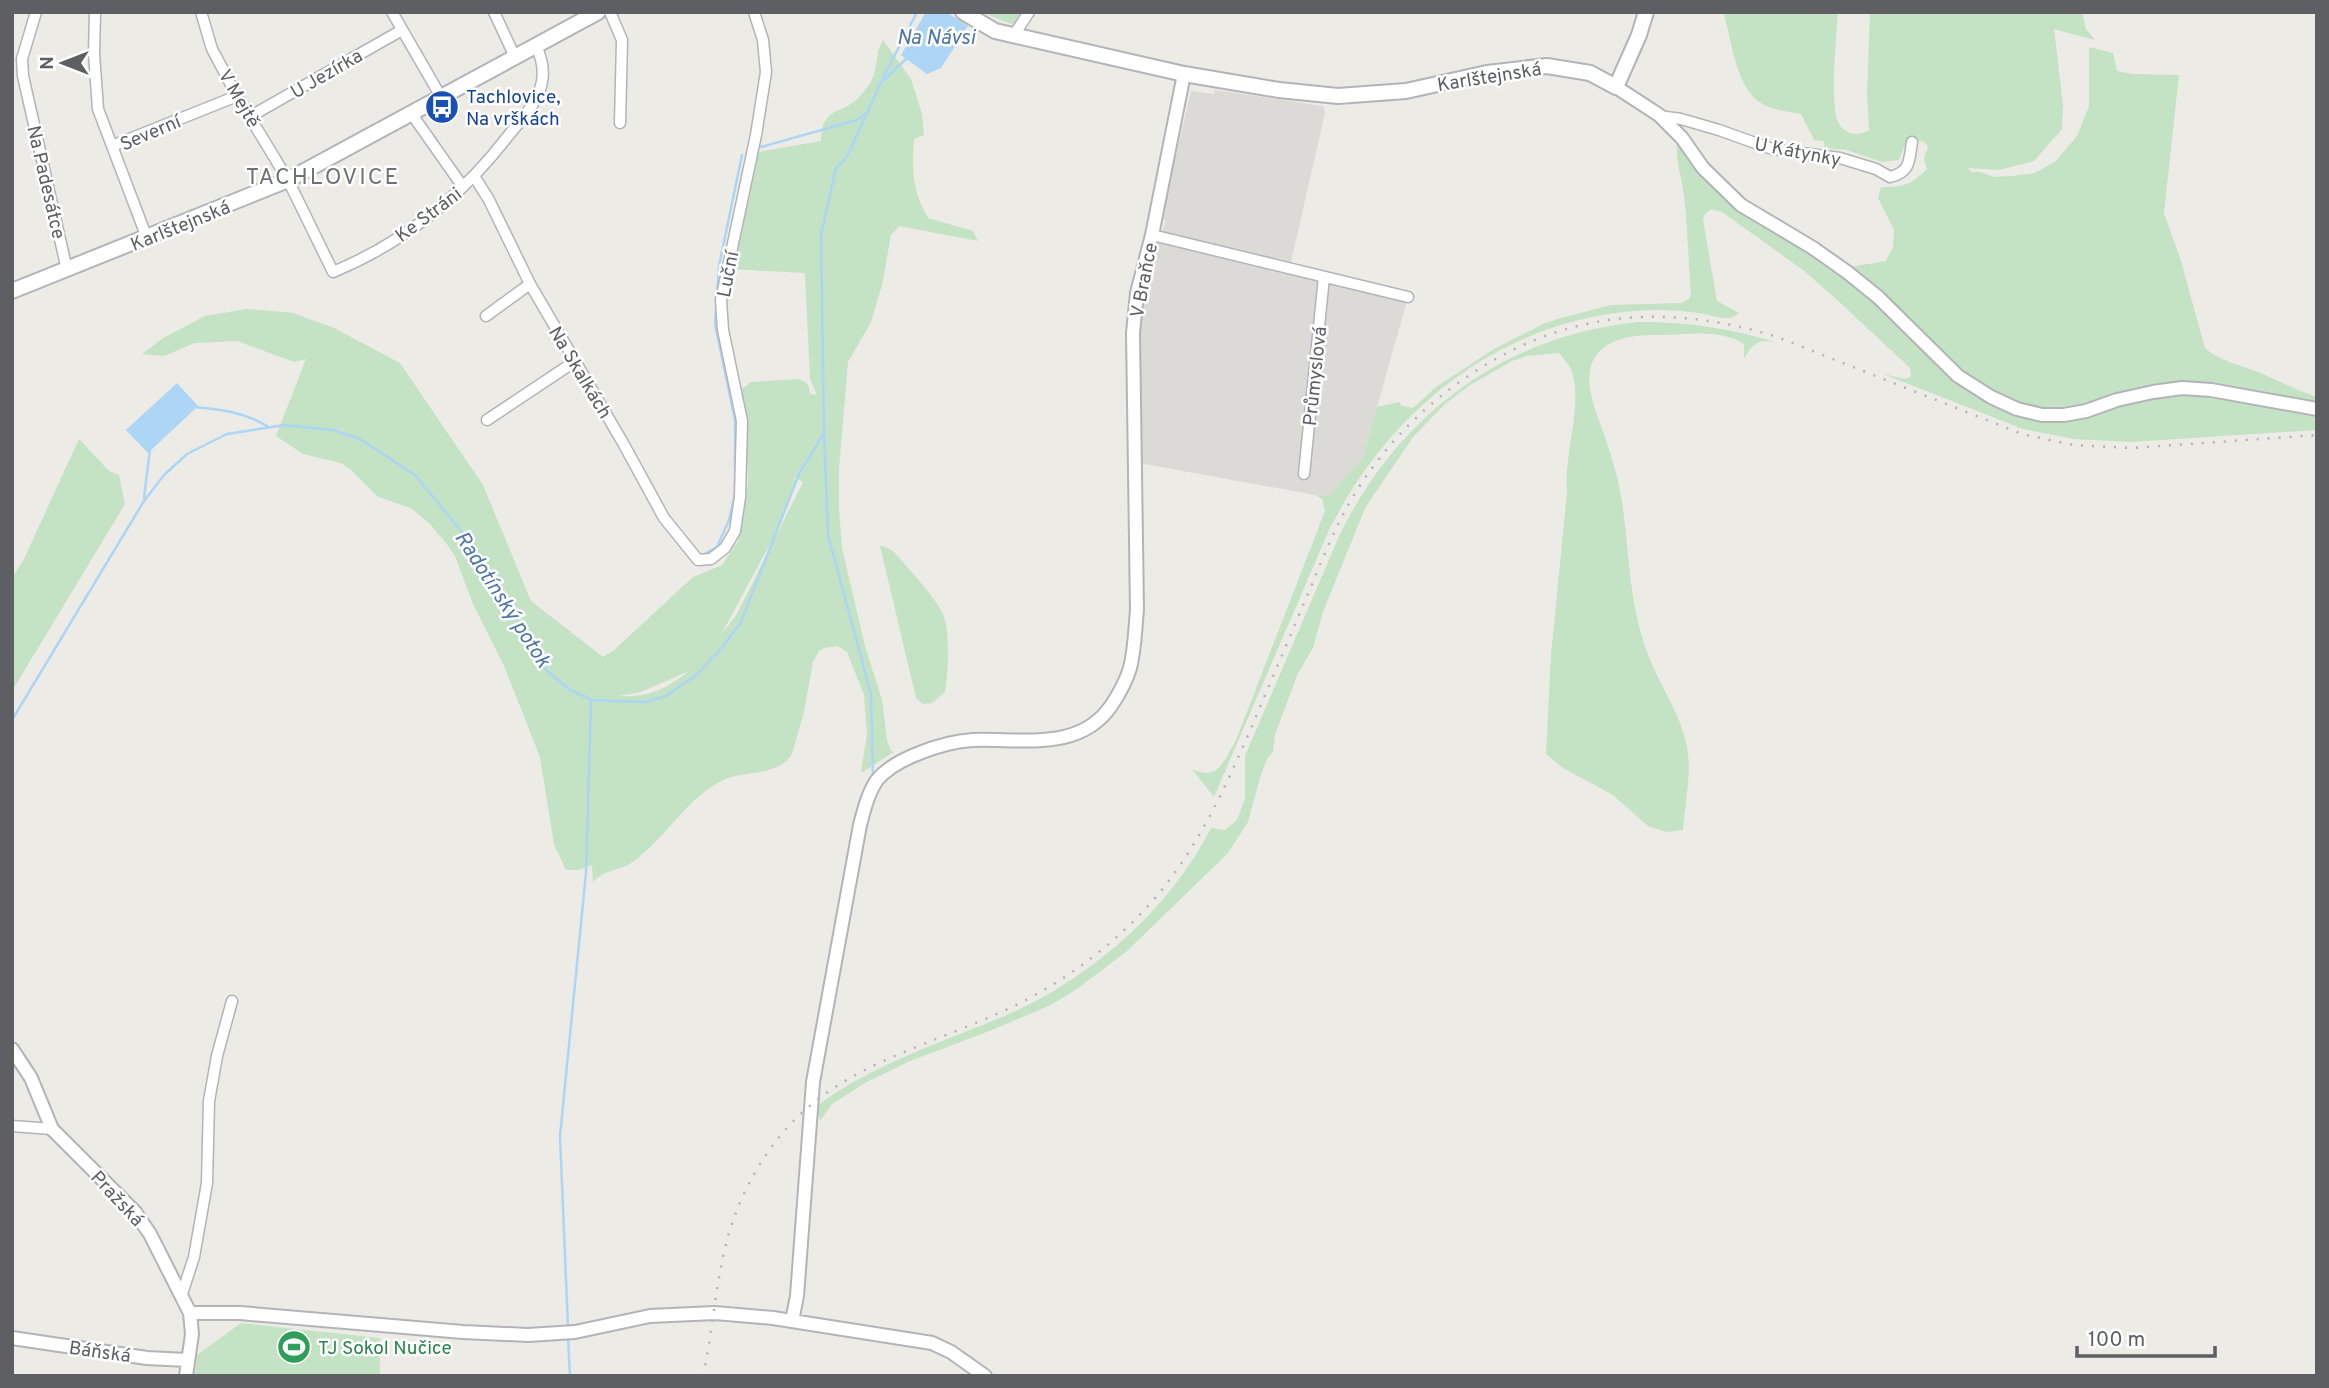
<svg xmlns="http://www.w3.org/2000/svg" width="2329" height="1388" viewBox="0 0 2329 1388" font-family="Overpass,sans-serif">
  <rect width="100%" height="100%" fill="#edebe5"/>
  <path fill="#dcdad7" d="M1215 90 1323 106 1325 113 1291 262 1162 232 1166 220 1161 219 1191 91 1214 94Z
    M1152 235 1408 297 1363 457 1329 496 1315 495 1134 462 1133 333Z"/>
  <path fill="#c4e2c4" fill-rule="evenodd" d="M981 12H1021L1014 25Z
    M1723 12H1838C1836 44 1831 85 1836 116 1839 132 1856 139 1869 130L1867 94 1870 12H2082L2086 29 2095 40 2054 29 2063 105 2062 129 2034 161 1999 170 1968 168 1971 172H1980L1995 177 2011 176 2035 173 2056 161 2077 136 2089 106V47L2113 53 2117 71 2132 74 2179 75 2164 213 2181 261 2205 348C2220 362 2246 366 2265 375 2283 383 2299 391 2317 397V403C2291 398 2264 393 2238 389 2219 385 2199 381 2180 382 2107 386 2069 431 1994 392 1967 378 1948 356 1926 334 1901 310 1877 288 1850 267L1886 261 1893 247 1894 230 1878 198 1881 187C1904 187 1911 185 1927 169L1924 159 1928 146 1923 141 1906 142 1899 160 1882 162 1847 150 1824 148V141L1814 140 1801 114C1791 112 1779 111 1769 107 1735 95 1733 41 1723 12Z
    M883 40 911 79 922 114 924 135 914 139C912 170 912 190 928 218L973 231 978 241 899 226 891 235 882 285 871 322 848 362 839 469V509L842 548 865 646 882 700 887 740 891 751 894 752 861 773 867 734 864 695 847 652 838 646 824 648 819 651 813 662 804 712 792 754C777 777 745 770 723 780 686 798 665 840 631 863 617 872 605 869 593 882L592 865 578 870H566L554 844 540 757 504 666 473 604 455 556 446 543 429 523 411 508 378 497 350 469 341 463 303 454 276 436 306 359 294 362 237 341 195 343 164 356 142 354 163 338 205 316 247 309 293 313 334 328 400 363 483 485 531 601 603 657 613 651 693 577 722 565 738 541 748 483 746 424 739 391 751 382 799 379 808 384 810 394 817 395 810 379 805 273 729 269 758 152 821 141C822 104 844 116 861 95 865 90 871 83 873 77 878 64 875 55 883 40ZM795 477 803 482 737 614 721 635 771 542 795 486ZM689 671C667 689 647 698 619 696L641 692Z
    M1677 142 1698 172 1737 210 1809 253 1843 277 1874 301 1954 381 1988 403 2015 415 2041 421H2065L2088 417 2119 406 2154 398 2182 394 2210 396 2317 416V430L2131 442 2074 439 2023 429 1883 374 1905 379 1911 376 1910 368 1834 297 1803 270 1722 212 1711 209 1705 214 1703 220 1717 301 1739 313C1736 315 1733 318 1729 318 1721 319 1707 314 1698 313 1677 310 1655 309 1634 311 1499 322 1389 410 1329 530L1214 797 1192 769C1219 782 1224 760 1236 740L1325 511 1322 499 1315 495 1329 496 1363 457 1377 407 1399 402 1402 406 1413 408 1436 387 1494 349 1543 324 1561 318 1611 305 1681 303 1689 299 1691 294C1688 261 1688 228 1684 196 1682 178 1675 159 1677 142Z
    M1639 322C1687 322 1731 328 1778 343 1759 338 1752 343 1744 359V344C1721 329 1688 334 1661 335 1637 335 1603 336 1592 363 1583 386 1599 419 1606 440 1613 461 1619 481 1622 502 1629 549 1629 598 1644 643 1655 679 1679 709 1687 746 1692 773 1685 803 1683 830L1666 832 1648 826 1613 795 1563 768 1546 754 1551 655 1567 492C1563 455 1586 396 1569 366 1566 361 1562 357 1559 353L1527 356 1512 361 1470 385 1445 404 1413 437 1365 508 1323 612 1313 648 1298 673 1275 735 1273 752 1267 759 1260 778 1248 822 1228 853 1127 951 1077 989 1051 1005 992 1030 910 1061 865 1083 832 1104 820 1121 817 1106C874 1063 944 1042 1009 1014 1091 978 1170 909 1211 828L1225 830 1237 820 1245 799V756L1340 534C1399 415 1504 335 1639 322Z
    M79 439 109 471 119 475 125 504 12 691V578L24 559Z
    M880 546C893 547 901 560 909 569 920 582 933 596 942 612 951 629 948 673 945 692L932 703 923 704 916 698Z
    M241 1323 380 1338V1376H195L197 1355Z"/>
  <path fill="#acd5f6" d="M926 12H946L968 26 941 68 927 74 901 55Z
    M177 383 198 406 148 453 126 430Z"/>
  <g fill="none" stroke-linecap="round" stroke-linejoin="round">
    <path stroke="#acd5f6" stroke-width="2.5" d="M884 80 907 58
      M761 147 857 120 864 114
      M193 407C219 409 244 412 267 426
      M824 433 828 535 871 694 873 777
      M144 498 150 449
      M704 554 717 547 729 520 735 494V420L715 324 719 266 742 155
      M12 720 144 501 164 475 187 454 227 434 284 425 333 430 360 439 415 475 476 549 545 669 570 690 592 700 646 702 666 696 696 675 722 648 741 622 799 474 824 433 821 235 836 168 847 157 881 82 917 12
      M568 1327 560 1136 586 873 591 702
      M568 1337 570 1376"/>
    <g stroke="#b2b4b8" stroke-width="13">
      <path id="minor" d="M36 12 22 59 23 76 67 270
        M95 12 94 54 98 109 147 238
        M201 12 212 49 237 96 288 180 333 272C403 243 462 196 508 136 531 108 555 85 536 46
        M392 12 441 97
        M494 12 515 57
        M610 12 622 40 620 123
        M1014 35 1029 12
        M411 113 463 187
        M251 116 402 30
        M1659 116 1681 119 1719 130 1772 149 1840 158 1876 169 1890 177C1911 172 1909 160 1912 142
        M112 146 237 96
        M474 176 489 200 530 284 623 443 664 518 698 560 711 559 725 548 735 531 740 497 742 421 723 330 721 300 756 135 766 72 763 40 754 12
        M1152 235 1408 297
        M486 316 530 284
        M487 420 574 362
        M1304 474 1324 277
        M12 1126 52 1129
        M182 1294 194 1257 207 1183 209 1101 217 1056 232 1001"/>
    </g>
    <g stroke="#b2b4b8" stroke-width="16">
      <path id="tertiary" d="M1616 87 1659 115 1682 138 1703 168 1741 205 1813 248 1847 272 1878 297 1958 376 1991 397 2017 409 2042 415H2064L2086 411 2117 400 2153 392 2182 388 2211 390 2317 409
        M12 1049 31 1078 52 1129 135 1212 150 1234 190 1313 192 1334 186 1376
        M190 1313H240L463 1332 528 1335 575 1332 650 1316 715 1313 773 1318 932 1343 951 1352 985 1376
        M792 1321 797 1296 813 1082 860 825C864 810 868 793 877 780 887 768 902 760 917 754 934 747 955 741 973 740 1022 738 1079 752 1111 706 1119 694 1126 682 1130 668 1135 649 1135 629 1137 610L1133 333 1137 293 1152 235 1184 74
        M12 1338 147 1358 187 1360"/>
    </g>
    <g stroke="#b1b4b8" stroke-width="18">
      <path id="secondary" d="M963 12 995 31 1184 74 1279 90 1338 96 1406 91 1487 73 1547 66 1590 73 1616 87 1639 35 1646 12
        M12 291 288 180 598 12"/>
    </g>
    <use href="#minor" stroke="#fff" stroke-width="10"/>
    <use href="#tertiary" stroke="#fff" stroke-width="12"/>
    <use href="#secondary" stroke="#fff" stroke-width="14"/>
    <path stroke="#b2b3b3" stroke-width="2.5" stroke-dasharray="2 9" stroke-linecap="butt" d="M703 1376C716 1317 716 1254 742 1198 800 1071 896 1061 1010 1008 1062 983 1110 948 1149 905 1198 850 1226 786 1255 719 1273 676 1292 632 1310 589 1326 551 1341 512 1365 478 1404 421 1459 375 1521 346 1605 307 1693 310 1780 338L2022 434 2073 445 2131 448 2317 435"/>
  </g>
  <defs>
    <g id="bus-disc" transform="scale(1.75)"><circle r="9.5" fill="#1a4fb4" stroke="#fff"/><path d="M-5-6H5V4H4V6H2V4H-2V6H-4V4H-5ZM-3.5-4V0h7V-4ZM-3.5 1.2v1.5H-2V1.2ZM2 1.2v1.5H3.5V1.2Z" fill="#fff"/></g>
    <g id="stadium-disc" transform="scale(1.75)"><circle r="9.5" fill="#2e9e5b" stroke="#fff"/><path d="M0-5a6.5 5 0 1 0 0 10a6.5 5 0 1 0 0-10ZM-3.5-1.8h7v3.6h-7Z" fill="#fff"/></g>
  </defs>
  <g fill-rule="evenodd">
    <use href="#bus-disc" x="442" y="107"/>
    <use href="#stadium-disc" x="294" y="1347"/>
  </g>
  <g text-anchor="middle" stroke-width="5" stroke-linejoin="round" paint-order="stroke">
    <g font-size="19" fill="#5d5f63" stroke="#fff">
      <text transform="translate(326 73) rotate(-30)" y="7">U Jezírka</text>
      <text transform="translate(1489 76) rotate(-9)" y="7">Karlštejnská</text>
      <text transform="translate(240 98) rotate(60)" y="7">V Mejtě</text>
      <text transform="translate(150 132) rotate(-23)" y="7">Severní</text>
      <text transform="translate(1798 151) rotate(11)" y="7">U Kátynky</text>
      <text transform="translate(47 182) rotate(77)" y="7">Na Padesátce</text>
      <text transform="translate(428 214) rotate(-37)" y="7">Ke Stráni</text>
      <text transform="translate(180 225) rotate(-22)" y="7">Karlštejnská</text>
      <text transform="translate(727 274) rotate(-79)" y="7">Luční</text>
      <text transform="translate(1143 280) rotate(-79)" y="7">V Braňce</text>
      <text transform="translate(581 372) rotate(59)" y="7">Na Skalkách</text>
      <text transform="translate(1314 376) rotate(-84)" y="7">Průmyslová</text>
      <text transform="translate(118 1198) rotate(47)" y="7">Pražská</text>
      <text transform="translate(100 1351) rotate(8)" y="7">Báňská</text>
    </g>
    <g font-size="19" fill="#164399" stroke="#fff" text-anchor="start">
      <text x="466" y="103">Tachlovice,<tspan x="466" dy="22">Na vrškách</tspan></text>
    </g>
    <g font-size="19" fill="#27864d" stroke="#fff" text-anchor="start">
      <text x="318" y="1354">TJ Sokol Nučice</text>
    </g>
    <g font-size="21" font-style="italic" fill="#4c76a6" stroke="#fff">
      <text x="936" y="44">Na Návsi</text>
      <text transform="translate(503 599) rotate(57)" y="7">Radotínský potok</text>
    </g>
    <g font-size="23" letter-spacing="2" fill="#6e7175" stroke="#fff">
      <text x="323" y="184">TACHLOVICE</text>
    </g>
  </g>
  <rect width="2329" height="1388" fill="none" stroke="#5d5f63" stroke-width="28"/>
  <g transform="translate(63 63) rotate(270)" stroke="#ffffff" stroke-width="5" paint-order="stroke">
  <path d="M0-5L12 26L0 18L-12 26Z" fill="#5d5f63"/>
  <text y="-10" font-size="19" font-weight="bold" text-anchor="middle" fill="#5d5f63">N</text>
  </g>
  <path d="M2077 1346v10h138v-10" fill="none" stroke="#5d5f63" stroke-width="3.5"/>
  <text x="2088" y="1346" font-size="21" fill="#5d5f63" stroke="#ffffff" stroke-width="5" paint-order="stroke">100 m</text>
</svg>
